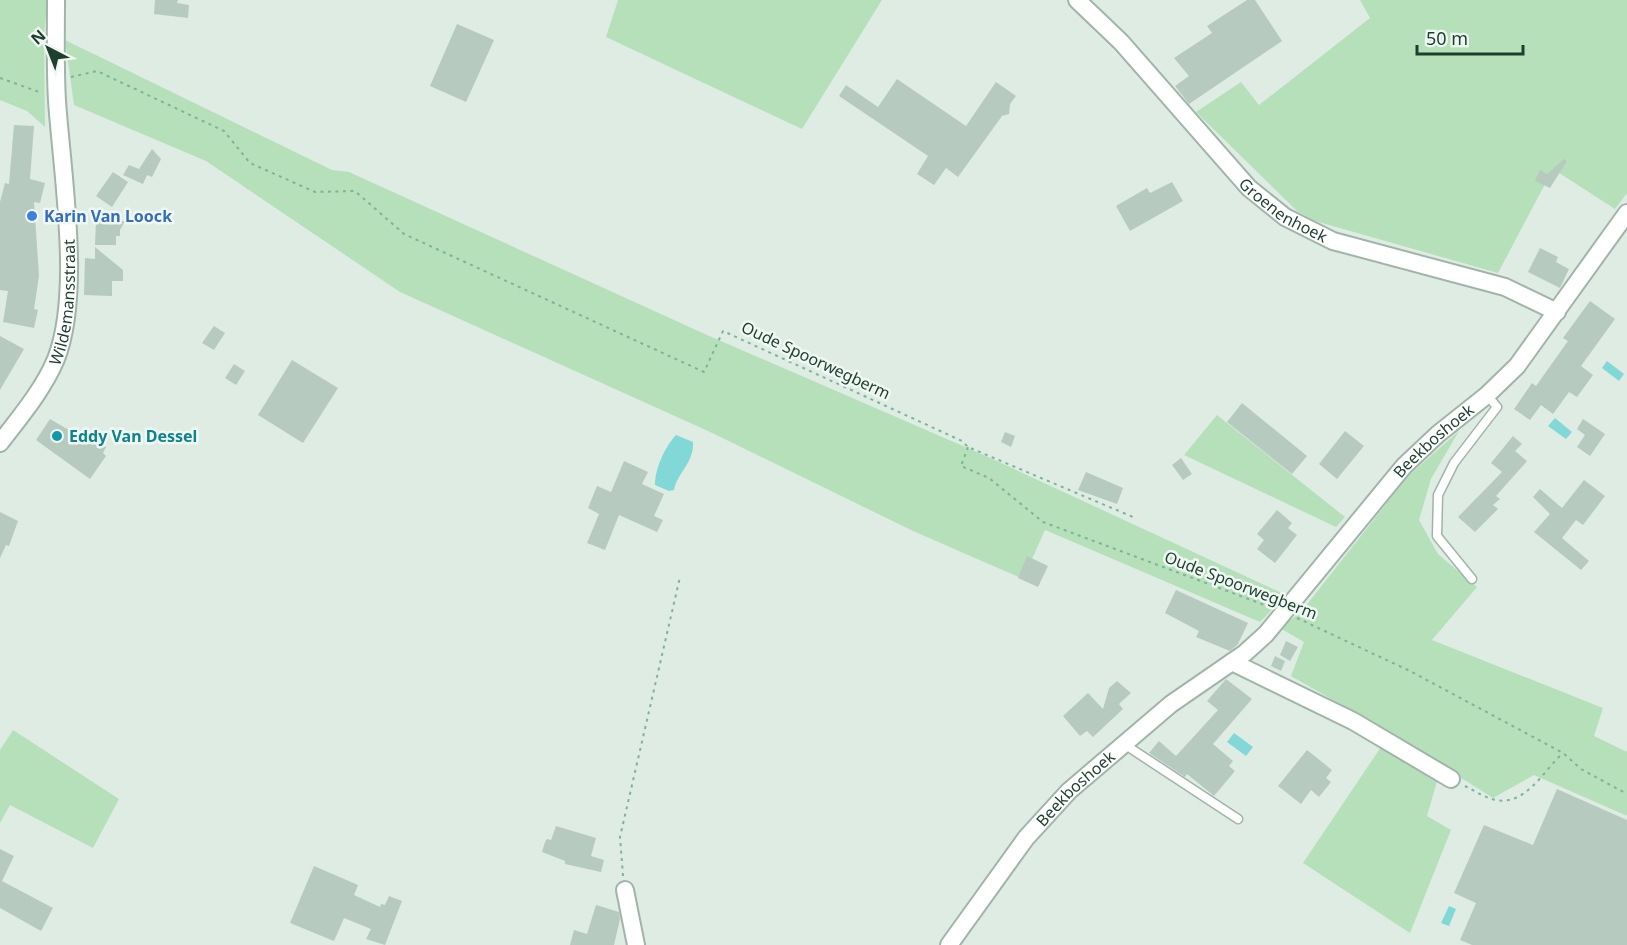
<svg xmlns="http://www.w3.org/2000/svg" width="1627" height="945" viewBox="0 0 1627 945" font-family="'Noto Sans',sans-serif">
  <rect width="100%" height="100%" fill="#dfece4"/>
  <path fill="#b5e0ba" d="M0 0H48L44 33 45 127 27 111 0 100Z
    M618 0H882L802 129 606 37Z
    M1360 0H1627V193L1615 209 1553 169 1498 273 1315 221 1297 211 1196 112 1241 82 1259 105 1370 18Z
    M65 40 332 170 349 172 707 335 986 456 1286 595 1260 622 1045 530 1023 579 913 531 708 431 400 292 206 161 74 105Z
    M1217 415 1345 517 1336 527 1184 455Z
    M1459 431 1431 479 1419 520 1438 554 1477 587 1432 640 1603 708 1594 736 1627 752V816L1534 775 1493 798 1382 728 1291 676 1304 642 1280 628 1301 612 1408 476Z
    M13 730 119 799 93 848 10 805 0 823V750Z
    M1381 747 1438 778 1427 816 1451 830 1410 933 1303 863Z"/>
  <path fill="#81d8d6" d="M1607 361 1624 374 1619 381 1602 368Z
    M1555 418 1572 432 1566 439 1548 426Z
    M676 435 693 442C694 463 678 472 674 490L669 491 655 485C655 468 665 447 676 435Z
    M1234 733 1253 747 1246 756 1227 742Z
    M1449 906 1456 909 1449 926 1441 923Z"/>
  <path fill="#b7cabf" d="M155 0H178L177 3 189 5 188 18 154 14Z
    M1247 0H1255L1282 41 1189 104 1175 86 1189 76 1174 58 1212 33 1207 26Z
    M457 24 494 40 466 102 430 86Z
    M897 79 966 126 996 82 1016 96 1010 104 1009 114 1002 116 958 177 946 168 934 185 917 174 928 156 839 96 846 85 878 107Z
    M14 125 34 126 30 179 45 183 40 203 34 202 39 276 34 309 38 310 34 328 3 322 8 291 0 290V202L5 183 9 184Z
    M152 149 161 159 152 177 147 175 143 184 123 175 129 165 139 169Z
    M1564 159 1567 161 1550 188 1535 181 1540 170 1547 174Z
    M113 172 128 182 112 207 96 196Z
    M1172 182 1183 201 1130 231 1116 206 1147 188 1150 193Z
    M96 220 125 221 120 230V236H116V245H95Z
    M95 247 123 270V281H112V296L84 295 85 258 95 259Z
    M1540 248 1558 257 1556 262 1569 269 1560 288 1528 272Z
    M1590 301 1615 319 1581 366 1593 375 1577 397 1569 392 1553 414 1541 405 1530 420 1514 409 1532 383 1536 386 1568 341 1563 338Z
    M214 326 225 333 214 350 202 343Z
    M0 336 24 349 0 390Z
    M292 360 338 388 303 443 258 415Z
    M234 364 245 371 236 385 225 378Z
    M1242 403 1307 456 1292 474 1227 422Z
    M50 419 93 444 95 440 106 447 103 453 106 456 90 479 36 440Z
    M1583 419 1605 434 1590 456 1577 447 1585 435 1577 429Z
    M1345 431 1364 446 1337 479 1319 464Z
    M1005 432 1015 436 1011 447 1001 442Z
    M1513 436 1522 444 1515 451 1527 461 1496 496 1500 499 1493 505 1498 509 1475 532 1458 517 1502 472 1491 463Z
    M1181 458 1192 474 1183 480 1172 465Z
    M624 461 648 472 642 484 664 494 654 516 663 520 657 532 619 515 605 550 587 543 599 514 588 508 597 486 611 492Z
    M1086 472 1123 488 1117 504 1078 490Z
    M1584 480 1605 496 1583 525 1576 520 1562 538 1589 561 1581 570 1534 532 1550 514 1533 497 1540 489 1562 508Z
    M1277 510 1292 523 1288 528 1297 535 1275 563 1257 549 1264 540 1257 534Z
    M0 512 18 521 9 546 6 545 0 558Z
    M1027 556 1048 566 1038 587 1018 578Z
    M1176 590 1248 623 1238 644 1230 651 1196 637 1199 631 1165 613Z
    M1286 641 1298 647 1290 661 1280 655Z
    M1275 656 1285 661 1281 671 1271 666Z
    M1226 679 1252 699 1213 744 1233 761 1229 766 1235 771 1214 796 1187 774 1185 777 1149 753 1159 741 1176 756 1218 710 1207 701Z
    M1117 681 1131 693 1119 704 1123 709 1093 737 1087 731 1080 736 1063 716 1088 693 1103 709 1109 688Z
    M1307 750 1332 770 1326 778 1331 782 1319 797 1311 790 1301 804 1278 786Z
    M1557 789 1627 820V945H1472L1460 940 1476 903 1454 893 1484 825 1533 845Z
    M556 826 596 838 591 856 604 860 601 872 565 864V861L542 852 545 842 547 839 551 840Z
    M0 849 14 856 2 881 53 908 41 931 0 908Z
    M314 866 358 885 354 895 380 907 381 904 385 905 389 896 402 901 385 945 366 939 371 929 344 918 334 941 290 923Z
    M596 905 619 912 620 919 614 945H570L574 930 587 934Z"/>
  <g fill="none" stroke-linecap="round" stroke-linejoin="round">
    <g stroke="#a1b4aa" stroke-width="11">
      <path id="service" d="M1472 579 1437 536 1438 495 1454 463 1497 407 1487 395
        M1124 744 1238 819"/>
    </g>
    <g stroke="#a1b4aa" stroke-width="20">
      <g id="minor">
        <path id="s1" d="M1077 0 1121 42 1249 188 1285 217 1333 241 1505 287 1557 312"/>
        <path id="s2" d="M0 443C20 417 43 390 56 359 82 293 62 173 57 101 55 67 56 33 56 0"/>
        <path d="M1232 662 1353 721 1451 779"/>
        <path d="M625 890 636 945"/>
        <path id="s3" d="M949 945 1026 838 1069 791 1171 704 1245 653 1266 634 1404 466 1438 434 1487 395 1517 366 1627 213"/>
      </g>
    </g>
    <path stroke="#7cb399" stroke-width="2" stroke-dasharray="3 4.5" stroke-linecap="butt" d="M71 77 97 71 224 131 250 163 315 192 355 191 404 234 704 372 723 331 962 441 968 447 1133 517
      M0 78 42 93
      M968 447 961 466 989 478 1043 522 1270 607
      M1297 618 1410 671 1563 753 1581 769 1627 794
      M1465 786C1475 791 1485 798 1496 800 1526 806 1544 770 1563 753
      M623 876 620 837 680 577"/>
    <use href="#service" stroke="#fff" stroke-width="8"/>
    <use href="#minor" stroke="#fff" stroke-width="16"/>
  </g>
  <circle fill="#3f7fe0" stroke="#f0f8f3" stroke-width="2" cx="32" cy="216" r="6"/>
  <circle fill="#0f9aa8" stroke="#f0f8f3" stroke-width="2" cx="57" cy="436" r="6"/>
  <g text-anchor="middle" stroke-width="5" stroke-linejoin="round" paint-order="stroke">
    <g font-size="16" fill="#1e3e30" stroke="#f0f8f3">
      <text dy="6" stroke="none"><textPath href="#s1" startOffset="296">Groenenhoek</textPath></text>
      <text dy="6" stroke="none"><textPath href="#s2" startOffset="159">Wildemansstraat</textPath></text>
      <text transform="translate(816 360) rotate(25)" y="6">Oude Spoorwegberm</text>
      <text dy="6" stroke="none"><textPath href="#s3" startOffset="704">Beekboshoek</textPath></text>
      <text transform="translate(1241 585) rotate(21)" y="6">Oude Spoorwegberm</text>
      <text dy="6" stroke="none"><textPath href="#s3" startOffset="202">Beekboshoek</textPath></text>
    </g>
    <g font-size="16" font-weight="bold" fill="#366cbe" stroke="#f0f8f3" text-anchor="start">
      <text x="44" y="222">Karin Van Loock</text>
    </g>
    <g font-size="16" font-weight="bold" fill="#0d838f" stroke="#f0f8f3" text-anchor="start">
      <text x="69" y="442">Eddy Van Dessel</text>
    </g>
  </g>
  <g transform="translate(48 48) rotate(318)" stroke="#f0f8f3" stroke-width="4.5" paint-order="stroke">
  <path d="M0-4.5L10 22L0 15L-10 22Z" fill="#1e3e30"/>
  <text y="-9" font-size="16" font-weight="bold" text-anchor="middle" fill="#1e3e30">N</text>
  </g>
  <path d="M1417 45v9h106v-9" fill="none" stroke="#1e3e30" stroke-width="3"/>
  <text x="1426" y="45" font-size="18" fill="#1e3e30" stroke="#f0f8f3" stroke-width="4.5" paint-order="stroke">50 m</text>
</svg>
